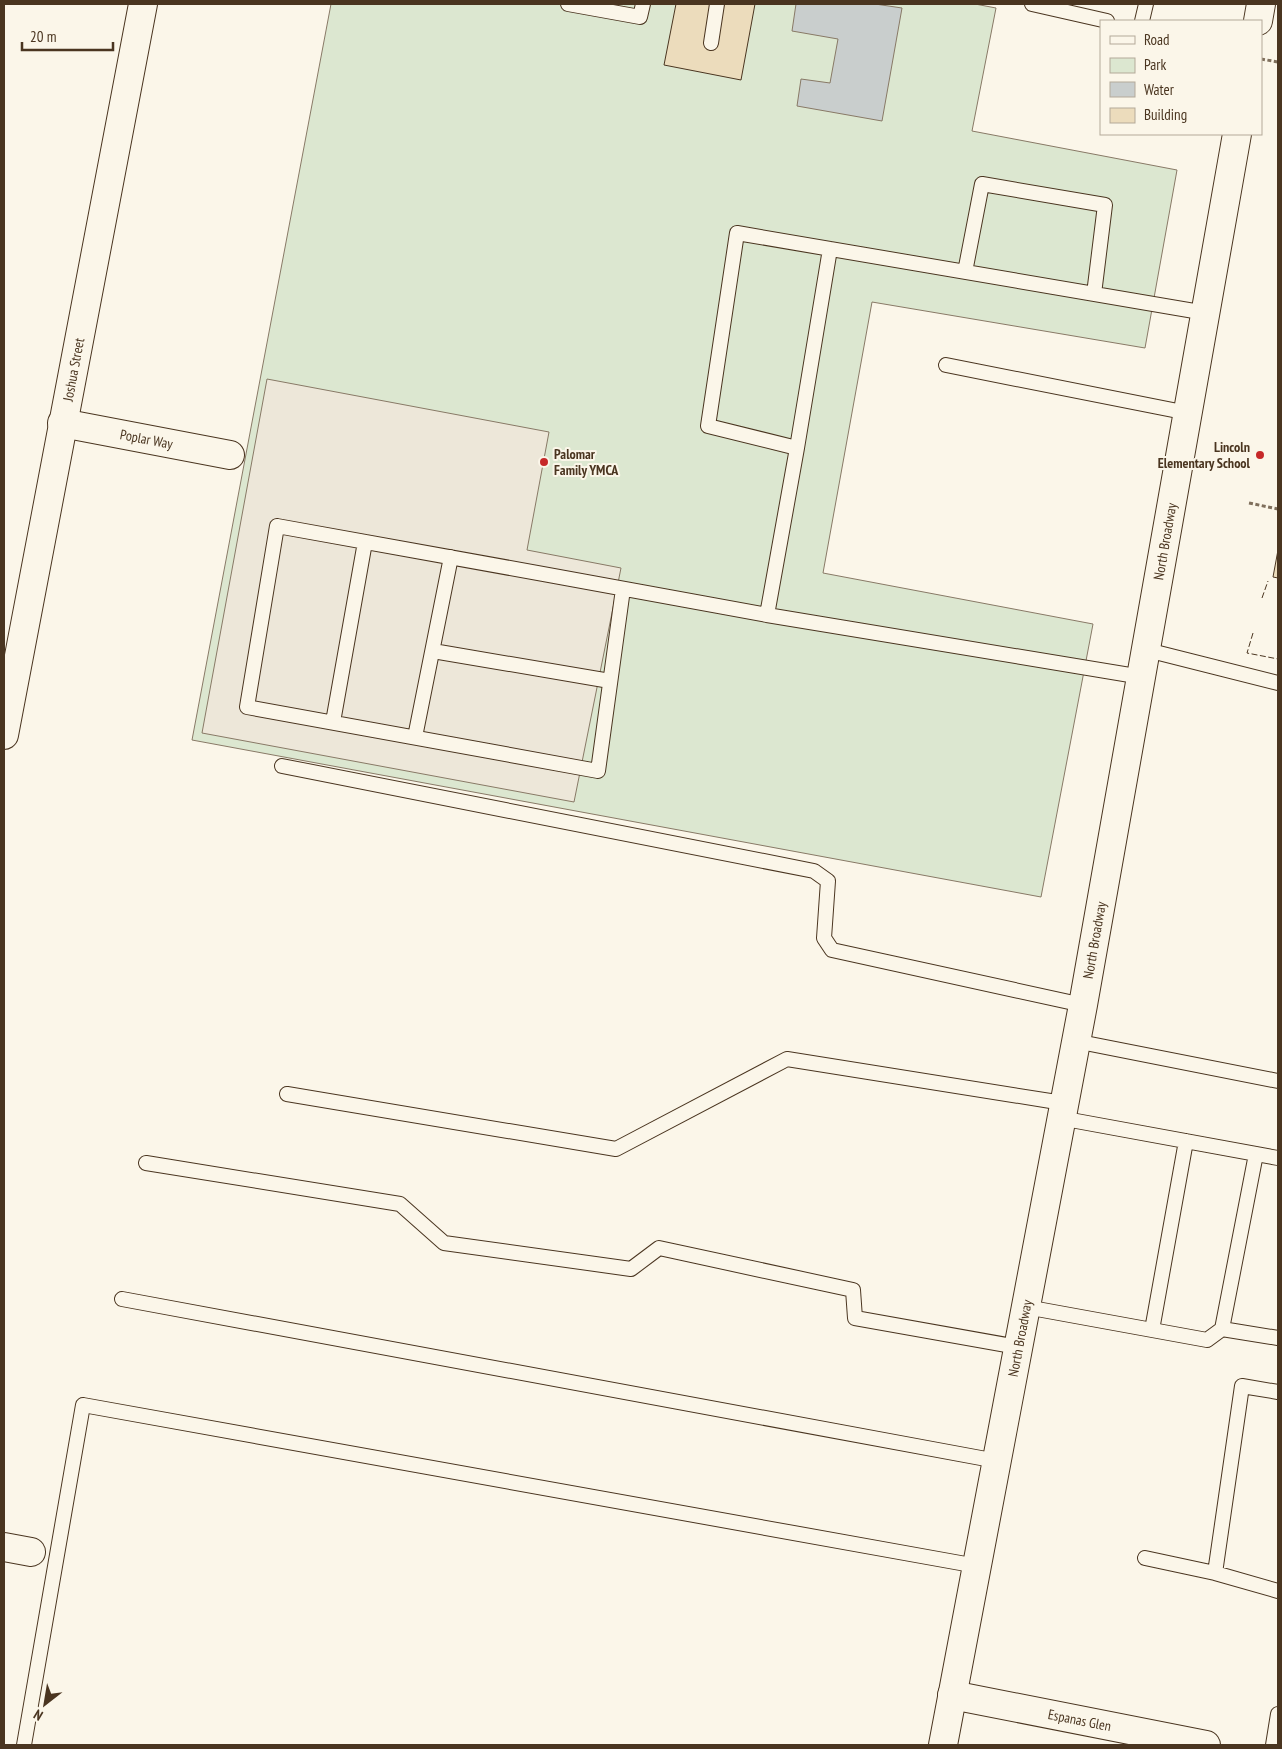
<svg xmlns="http://www.w3.org/2000/svg" width="1282" height="1749" viewBox="0 0 1282 1749" font-family="'PT Sans Narrow',sans-serif">
  <rect width="100%" height="100%" fill="#fbf6e9"/>
  <path fill="#dce7d0" stroke="#887966" d="M331 4H975L996 8 972 131 1177 170 1145 348 872 302 823 573 1093 624 1041 897 192 740Z"/>
  <path fill="#ede7d9" stroke="#887966" d="M267 379 549 432 527 550 621 568 574 802 202 733Z"/>
  <path fill="#c9cecd" stroke="#887966" d="M796 4H875L902 8 882 121 797 106 801 79 830 83 838 39 792 31Z"/>
  <path fill="#ecdcbc" stroke="#4a3520" d="M676 4H755L741 80 664 65Z
    M1278 550V578L1273 577Z"/>
  <g fill="none" stroke-linecap="round" stroke-linejoin="round">
    <g stroke="#4a3520" stroke-width="16">
      <path id="service" d="M568 4 640 17 643 4
        M1032 4 1107 21
        M1142 21 1146 4
        M711 43 717 4
        M965 272 982 184 1105 205 1094 294
        M946 365 1188 413
        M797 448 830 249
        M623 589 598 771 247 707 277 526C440 555 604 585 767 615
        M1147 650 1278 683
        M433 651 610 681
        M1142 677 767 615 797 448 708 426 737 233 1206 313
        M333 722 365 542
        M415 737 451 557
        M282 766 814 871 828 881 824 938 832 950 1083 1005
        M1075 1041 1278 1081
        M287 1094 616 1149 787 1059 1063 1103
        M1060 1118 1278 1158
        M146 1163 400 1204 444 1243 631 1269 659 1248 853 1290 855 1318 1018 1347
        M122 1299 997 1461
        M1026 1307 1207 1340 1222 1329 1256 1154
        M1222 1329 1278 1338
        M1152 1330 1186 1141
        M1278 1392 1242 1386 1215 1573 1278 1591
        M1145 1558 1215 1573
        M24 1745 83 1405 977 1566
        M1273 1745 1278 1714"/>
    </g>
    <g stroke="#4a3520" stroke-width="30">
      <g id="minor">
        <path id="s1" d="M62 423 230 455"/>
        <path id="s2" d="M4 735 143 4"/>
        <path d="M4 1547 31 1552"/>
        <path id="s3" d="M952 1695 1206 1745"/>
      </g>
    </g>
    <g stroke="#4a3520" stroke-width="30">
      <g id="primary">
        <path d="M1258 21 1261 4"/>
        <path id="s4" d="M943 1745 1083 1005 1237 134"/>
      </g>
    </g>
    <path stroke="#7f6f5c" stroke-width="3" stroke-dasharray="4 2.5" stroke-linecap="butt" d="M1261 59 1278 62
      M1249 503 1278 509"/>
    <use href="#service" stroke="#fbf6e9" stroke-width="14"/>
    <use href="#minor" stroke="#fbf6e9" stroke-width="28"/>
    <use href="#primary" stroke="#fbf6e9" stroke-width="28"/>
    <path stroke="#4a3520" stroke-width="1" stroke-dasharray="6 2.5" stroke-linecap="butt" d="M1262 598 1268 581
      M1253 633 1247 653 1278 659"/>
  </g>
  <g fill="#c62828" stroke="#fbf6e9" stroke-width="2">
    <circle cx="1260" cy="455" r="5"/>
    <circle cx="544" cy="462" r="5"/>
  </g>
  <g text-anchor="middle" stroke-width="4" stroke-linejoin="round" paint-order="stroke">
    <g font-size="14" fill="#4a3520" stroke="#fbf6e9">
      <text dy="5" stroke="none"><textPath href="#s2" startOffset="372">Joshua Street</textPath></text>
      <text dy="5" stroke="none"><textPath href="#s1" startOffset="86">Poplar Way</textPath></text>
      <text dy="5" stroke="none"><textPath href="#s4" startOffset="1224">North Broadway</textPath></text>
      <text dy="5" stroke="none"><textPath href="#s4" startOffset="819">North Broadway</textPath></text>
      <text dy="5" stroke="none"><textPath href="#s4" startOffset="414">North Broadway</textPath></text>
      <text dy="5" stroke="none"><textPath href="#s3" startOffset="130">Espanas Glen</textPath></text>
    </g>
    <g font-size="14" font-weight="bold" fill="#4a3520" stroke="#fbf6e9" text-anchor="end">
      <text x="1250" y="452">Lincoln<tspan x="1250" dy="16">Elementary School</tspan></text>
      <text x="554" y="459" text-anchor="start">Palomar<tspan x="554" dy="16">Family YMCA</tspan></text>
    </g>
  </g>
  <rect width="1282" height="1749" fill="none" stroke="#4a3520" stroke-width="10"/>
  <rect x="1100" y="20" width="162" height="115" fill="#fbf6e9" stroke="#b4a999"/>
  <rect x="1110" y="36" width="25" height="8" fill="#fbf6e9" stroke="#b4a999"/>
  <text x="1144" y="45" font-size="15" fill="#4a3520">Road</text>
  <rect x="1110" y="58" width="25" height="15" fill="#dce7d0" stroke="#b4a999"/>
  <text x="1144" y="70" font-size="15" fill="#4a3520">Park</text>
  <rect x="1110" y="82" width="25" height="15" fill="#c9cecd" stroke="#b4a999"/>
  <text x="1144" y="95" font-size="15" fill="#4a3520">Water</text>
  <rect x="1110" y="108" width="25" height="15" fill="#ecdcbc" stroke="#b4a999"/>
  <text x="1144" y="120" font-size="15" fill="#4a3520">Building</text>
  <g transform="translate(45 1704) rotate(211)" stroke="#fbf6e9" stroke-width="4" paint-order="stroke">
  <path d="M0-4L9 19L0 12L-9 19Z" fill="#4a3520"/>
  <text y="-8" font-size="14" font-weight="bold" text-anchor="middle" fill="#4a3520">N</text>
  </g>
  <path d="M22 42v8h91v-8" fill="none" stroke="#4a3520" stroke-width="2.5"/>
  <text x="30" y="42" font-size="15" fill="#4a3520" stroke="#fbf6e9" stroke-width="4" paint-order="stroke">20 m</text>
</svg>
